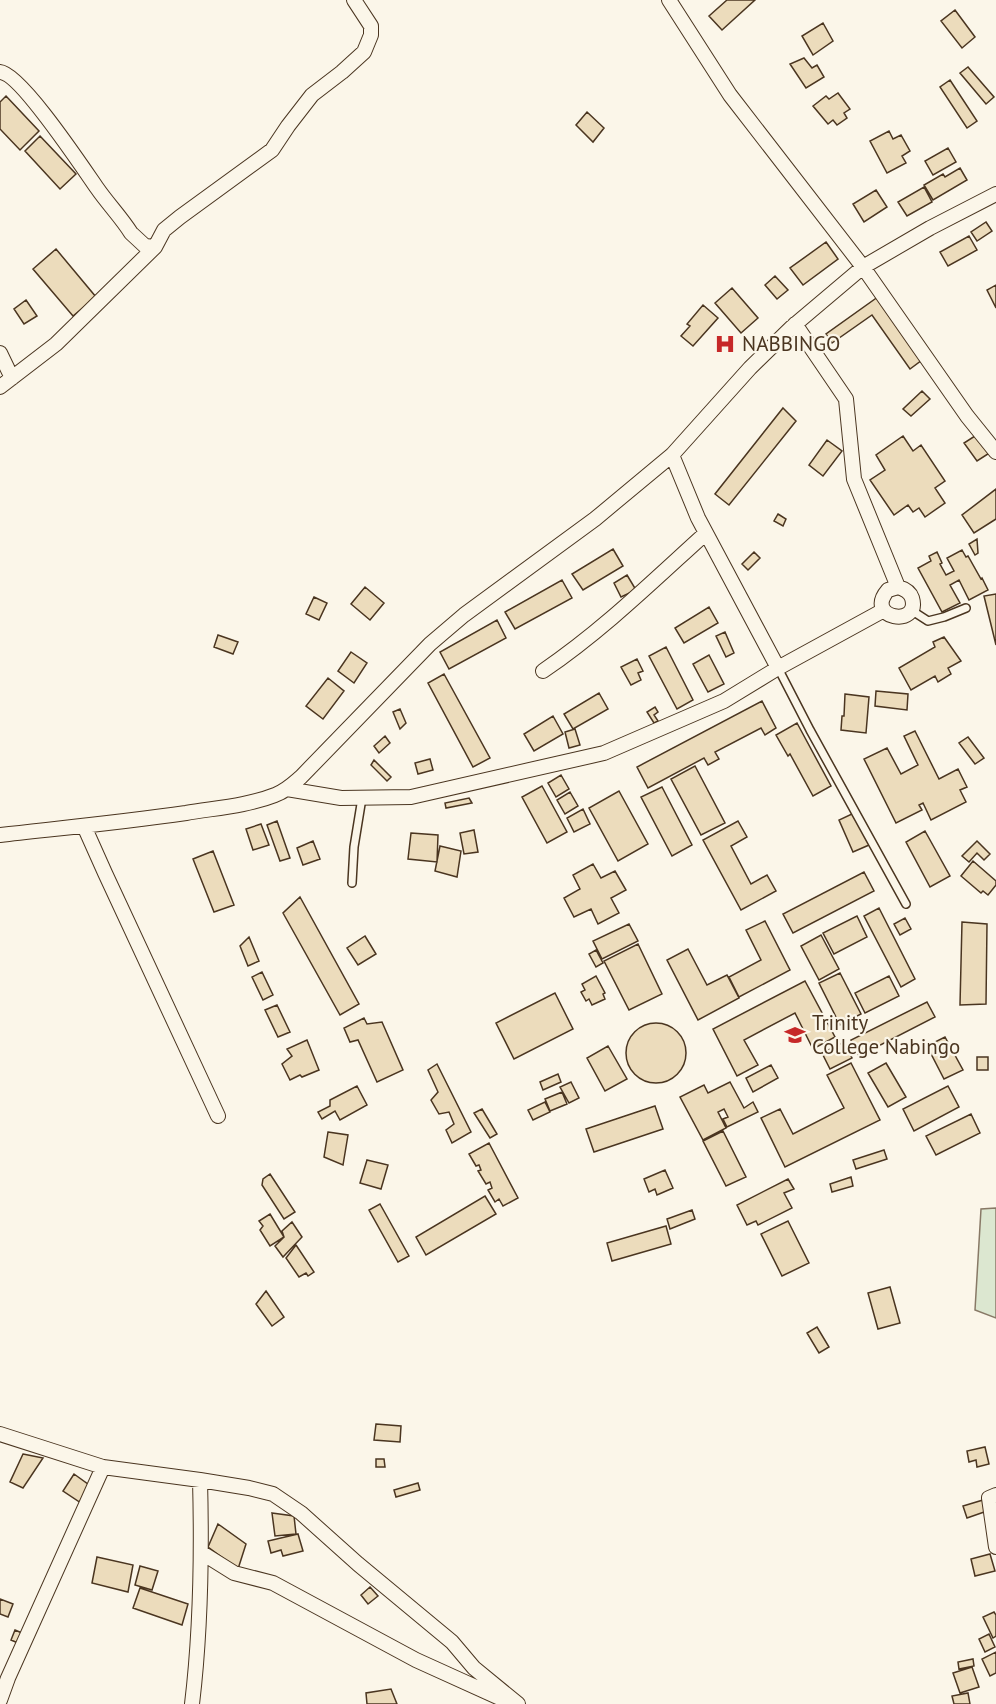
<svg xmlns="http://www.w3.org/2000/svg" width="996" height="1704" viewBox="0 0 996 1704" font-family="'PT Sans',sans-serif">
  <rect width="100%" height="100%" fill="#fbf6e9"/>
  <path fill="#dce7d0" stroke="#887966" stroke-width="1.5" d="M996 1208V1318L975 1310 981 1209Z"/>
  <path fill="#ecdcbc" stroke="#4a3520" stroke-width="1.5" d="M727 0H755L722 30 709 16Z
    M955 10 975 37 962 48 941 21Z
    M823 23 833 41 813 55 802 36Z
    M804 58 812 68 817 65 824 77 806 88 790 64Z
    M968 67 994 97 986 104 960 73Z
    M950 80 977 121 967 128 940 87Z
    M838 93 850 109 844 113 847 118 837 125 833 120 828 124 813 106 826 96 829 99Z
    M6 96 39 131 20 150 0 129V102Z
    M587 112 604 128 593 142 576 125Z
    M889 131 893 139 901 135 910 151 902 156 906 163 887 173 870 141Z
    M40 136 76 174 60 189 25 151Z
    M948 148 956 162 933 175 925 161Z
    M960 168 967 180 933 200 924 185 943 174 945 177Z
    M924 187 932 202 907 216 898 202Z
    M876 190 887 207 864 222 853 204Z
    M986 222 992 231 977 241 971 232Z
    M969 236 977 250 948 266 940 252Z
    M826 242 838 259 803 285 790 268Z
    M56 249 96 297 73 316 33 269Z
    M775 276 788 290 777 299 765 285Z
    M996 285V308L987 290Z
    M732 288 758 318 741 333 715 303Z
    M882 294 926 357 910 369 872 315 832 343 826 334Z
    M26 300 37 316 24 324 14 309Z
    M703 305 718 318 693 346 681 336 690 326 687 324Z
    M922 391 930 399 911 416 903 409Z
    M783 408 796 421 729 505 715 494Z
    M978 434 991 452 977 461 964 443Z
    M903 436 913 451 921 445 945 481 935 488 945 503 925 517 919 508 913 512 908 505 894 515 870 480 885 470 876 455Z
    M827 440 842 451 823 476 809 465Z
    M996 489V519L974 533 962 515Z
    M778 514 786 519 783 526 774 521Z
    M977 539 978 553 975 555 969 544Z
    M613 549 623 566 583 590 572 574Z
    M962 550 966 557 968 556 981 579 982 578 988 590 969 600 959 580 950 585 960 603 942 612 918 568 931 561 929 556 937 552 942 563 940 564 946 575 954 571 947 558Z
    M754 552 760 558 748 570 742 564Z
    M627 575 636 590 621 597 614 583Z
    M562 580 572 598 515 629 505 612Z
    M365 587 384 603 370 620 351 604Z
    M996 594V645L984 596Z
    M314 597 327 603 319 620 306 614Z
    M709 607 718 623 684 643 675 628Z
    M497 620 506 638 449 669 440 652Z
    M725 632 734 653 726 657 716 636Z
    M218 635 238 642 233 654 214 647Z
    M944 637 961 661 948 668 951 674 938 682 935 676 911 690 899 668 935 647 933 642Z
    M666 647 693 700 677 709 649 656Z
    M351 652 367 663 354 683 338 671Z
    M709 655 724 684 708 692 693 664Z
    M637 659 643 671 638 673 641 680 631 685 621 667Z
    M444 674 490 758 473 767 428 683Z
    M328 678 344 691 323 719 306 706Z
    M876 691 908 694 907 710 875 706Z
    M599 693 608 709 573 729 564 714Z
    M845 694 869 697 866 733 841 730 842 716H844Z
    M762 701 776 728 765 735 761 728 715 752 719 759 708 765 704 758 648 788 637 767Z
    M655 707 658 712 654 715 658 721 654 723 647 712Z
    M400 709 406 723 400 729 393 712Z
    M553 716 563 734 534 751 524 734Z
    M797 723 831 786 813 796 790 754 788 756 776 735Z
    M575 729 580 745 569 748 565 732Z
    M915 731 939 779 958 769 967 787 960 790 966 802 931 820 923 803 919 805 922 810 896 823 864 759 887 748 901 774 918 765 904 736Z
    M385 736 390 743 379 753 374 746Z
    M968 737 984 758 975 764 959 743Z
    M430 759 433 770 418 774 415 763Z
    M374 760 391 777 387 781 371 765Z
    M695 766 725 823 701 835 671 779Z
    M561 775 569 789 556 797 548 783Z
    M542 786 567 832 547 843 522 797Z
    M662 787 692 845 672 856 641 797Z
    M619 791 648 844 618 861 589 808Z
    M570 792 578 806 565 814 557 800Z
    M469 798 472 803 446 808 445 803Z
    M583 809 590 824 574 832 567 818Z
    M854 813 869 845 853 852 839 820Z
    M277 821 290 858 280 861 267 825Z
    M738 821 747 837 731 846 751 884 767 875 776 891 741 910 703 840Z
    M261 824 269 845 253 850 246 829Z
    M474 830 478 852 464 854 460 833Z
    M925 831 950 876 930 887 906 842Z
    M411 833 438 835 437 862 408 859Z
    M313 841 320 859 303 865 297 848Z
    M977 841 990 854 984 860 977 853 969 862 962 856Z
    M440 846 461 851 457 877 435 871Z
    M213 851 234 905 214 912 193 859Z
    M973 861 996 881V885L988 895 983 891 981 893 961 876Z
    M593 864 601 878 615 871 626 890 611 898 619 913 598 924 591 909 574 917 564 898 580 889 573 875Z
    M864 872 874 891 793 933 783 914Z
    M300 897 359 1004 340 1015 283 913Z
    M879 908 915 979 901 987 864 916Z
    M857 916 867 937 834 954 823 933Z
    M905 918 911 929 900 935 894 924Z
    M765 921 790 970 739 997 729 977 761 960 746 930Z
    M962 922 987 924 986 1004 960 1005Z
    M629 924 638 941 602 959 593 941Z
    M821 935 839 969 819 980 801 946Z
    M365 936 376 954 358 965 347 948Z
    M249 937 259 961 248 966 240 946Z
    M638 944 662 994 629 1010 604 961Z
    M688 949 707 985 727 975 739 998 698 1020 667 960Z
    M596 950 603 963 596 967 589 954Z
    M262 972 273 995 263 1000 252 977Z
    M840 973 861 1014 840 1025 819 983Z
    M596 976 605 993 603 994 605 999 592 1005 589 999 586 1001 581 992 585 990 582 984Z
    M889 976 899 996 865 1013 855 993Z
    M805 981 835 1037 813 1049 795 1013 744 1040 758 1065 737 1076 713 1029Z
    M555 993 573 1029 514 1059 496 1023Z
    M927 1002 935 1017 859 1056 851 1040Z
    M277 1005 290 1032 278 1037 265 1010Z
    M364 1018 367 1024 382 1022 403 1070 377 1082 358 1040 350 1042 344 1028Z
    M626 1053a30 30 0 1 1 60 0a30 30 0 1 1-60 0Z
    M945 1037 963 1070 944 1079 927 1046Z
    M307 1040 319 1070 302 1077 300 1075 290 1080 282 1064 292 1056 287 1049Z
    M844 1042 852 1058 830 1069 822 1053Z
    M608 1046 627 1079 605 1091 587 1058Z
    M977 1057H988V1070H977Z
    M851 1063 880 1120 785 1167 761 1118 780 1109 793 1134 844 1108 827 1075Z
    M886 1063 906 1097 888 1107 868 1073Z
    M437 1064 471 1132 452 1143 446 1130 454 1124 449 1112 439 1114 431 1100 438 1092 428 1070Z
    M771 1065 778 1078 753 1092 746 1078Z
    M558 1074 561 1082 543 1090 540 1082Z
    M571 1082 579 1098 569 1103 560 1087Z
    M730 1082 744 1108 753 1102 758 1112 727 1127 723 1119 728 1117 724 1109 718 1112 726 1128 703 1140 680 1097 704 1085 708 1093Z
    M357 1086 367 1105 340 1120 335 1111 322 1119 318 1112 330 1106V1100Z
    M948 1086 959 1107 914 1131 903 1109Z
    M562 1092 567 1104 550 1111 545 1099Z
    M545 1102 550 1112 533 1120 528 1110Z
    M655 1106 663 1129 594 1152 586 1129Z
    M482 1109 497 1134 490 1138 474 1113Z
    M971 1114 980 1133 936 1155 926 1136Z
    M723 1131 746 1177 726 1186 703 1141Z
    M328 1132 348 1135 343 1165 324 1157Z
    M489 1143 518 1198 503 1206 499 1199 495 1202 488 1190 492 1188 490 1182 486 1184 478 1171 481 1170 479 1165 476 1166 469 1154Z
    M884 1150 887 1159 856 1169 853 1160Z
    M367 1160 388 1165 381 1189 360 1183Z
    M665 1170 673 1188 657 1195 655 1189 649 1192 644 1179Z
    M270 1174 295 1212 284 1219 262 1185 263 1179Z
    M851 1177 853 1186 832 1192 830 1184Z
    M788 1179 794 1189 784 1193 792 1208 758 1225 756 1221 747 1225 737 1205Z
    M485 1196 496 1214 426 1255 416 1237Z
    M380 1204 409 1256 398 1262 369 1210Z
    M692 1210 695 1219 670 1229 667 1219Z
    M270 1214 284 1237 270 1246 260 1230 263 1226 259 1221Z
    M788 1221 809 1263 782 1276 761 1234Z
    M292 1222 302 1237 283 1257 275 1246 284 1237 282 1231Z
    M666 1226 671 1244 612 1261 607 1243Z
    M296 1245 314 1272 308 1276 306 1273 299 1277 286 1258Z
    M890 1287 900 1323 878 1329 868 1293Z
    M266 1291 284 1317 272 1326 256 1304Z
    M817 1327 829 1347 819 1353 807 1333Z
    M376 1424 401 1426 400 1442 374 1440Z
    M985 1447 989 1464 977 1467 976 1460 969 1462 967 1451Z
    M23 1454 43 1458 23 1488 10 1482Z
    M376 1459H384L385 1467H376Z
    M74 1474 92 1487 81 1503 63 1491Z
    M418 1483 420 1490 396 1497 394 1490Z
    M983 1500 987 1511 967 1518 963 1506Z
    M272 1513 294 1516 296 1534 275 1536Z
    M218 1524 246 1544 238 1569 208 1547Z
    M298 1534 303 1551 283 1556 281 1550 271 1553 268 1541Z
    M990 1554 995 1571 975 1576 971 1559Z
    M97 1557 133 1565 128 1592 92 1583Z
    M140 1566 158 1571 152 1590 135 1585Z
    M370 1587 378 1596 368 1604 361 1595Z
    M140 1588 188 1604 182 1625 133 1608Z
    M0 1599 13 1604 8 1617 0 1614Z
    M994 1612 996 1615V1636L993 1638 983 1617Z
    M15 1630 22 1633 18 1643 11 1640Z
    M989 1634 995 1647 985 1652 979 1639Z
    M996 1652V1673L990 1676 982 1659Z
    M973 1659 974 1666 959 1669 958 1662Z
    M972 1667 979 1687 960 1693 953 1673Z
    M391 1689 397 1704H367L366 1693Z
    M968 1693 970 1704H954L952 1696Z"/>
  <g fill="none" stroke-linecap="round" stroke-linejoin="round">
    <g stroke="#4a3520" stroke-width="10">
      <path id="service" d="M911 610 928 621 944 617 966 608
        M778 668 810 730 906 904
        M352 883 354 847 362 798"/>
    </g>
    <g stroke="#4a3520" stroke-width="16">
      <path id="minor" d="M669 0 730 95 863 267 967 416 996 452
        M0 72C20 73 83 168 97 188 108 204 121 217 131 233L145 246 155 247
        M795 324 846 399 854 479 898 587C905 589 910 592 912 598 921 628 863 619 888 590L898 587
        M0 353 12 378
        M0 387 56 344 155 247 164 230 180 217 272 150 288 126 312 95 342 72 364 52 371 35V26L354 0
        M778 668 884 610
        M543 671C602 631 653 581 706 533
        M287 789 341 798 411 797 604 753 724 701 778 668 698 518 672 455
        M84 826 105 873 218 1116
        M0 835C62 828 124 822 186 813 215 808 247 806 275 795 286 791 293 784 301 777L430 644 464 615 595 519 672 455 750 368 792 327 863 267 930 228 996 194
        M0 1434 103 1467 200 1480 249 1488 273 1494 301 1513 358 1564 452 1642 474 1668 518 1704
        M996 1495 989 1498 996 1547
        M202 1553 234 1573 273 1583 416 1660 502 1699
        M0 1700 8 1678 103 1467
        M192 1704C201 1629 202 1555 200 1480"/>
    </g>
    <use href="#service" stroke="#fbf6e9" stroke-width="7"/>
    <use href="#minor" stroke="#fbf6e9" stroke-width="14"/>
  </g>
  <defs>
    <g id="hospital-bare" transform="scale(1.62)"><path d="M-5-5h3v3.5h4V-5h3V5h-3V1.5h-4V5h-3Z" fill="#c62828" stroke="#fbf6e9" stroke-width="2.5" paint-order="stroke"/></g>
    <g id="school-bare" transform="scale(1.62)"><path d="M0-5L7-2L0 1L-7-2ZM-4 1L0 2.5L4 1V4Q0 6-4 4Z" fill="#c62828" stroke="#fbf6e9" stroke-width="2.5" paint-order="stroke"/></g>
  </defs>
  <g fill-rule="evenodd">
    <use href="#hospital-bare" x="725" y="344"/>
    <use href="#school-bare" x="795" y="1035"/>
  </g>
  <g text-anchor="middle" stroke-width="4.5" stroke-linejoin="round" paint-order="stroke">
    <g font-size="21" fill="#4a3520" stroke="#fbf6e9" text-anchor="start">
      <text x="742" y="351">NABBINGO</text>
      <text x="812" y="1030">Trinity<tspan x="812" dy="24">College Nabingo</tspan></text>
    </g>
  </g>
</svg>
